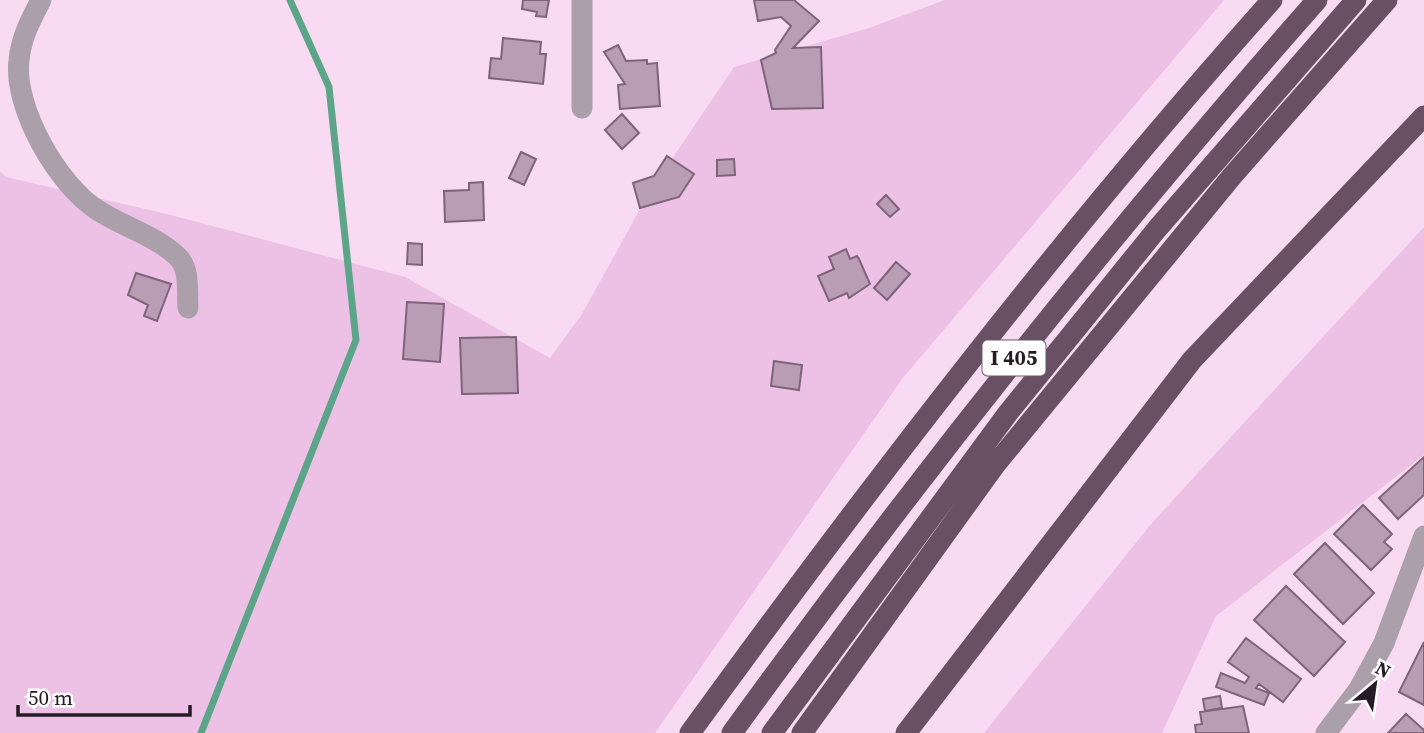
<svg xmlns="http://www.w3.org/2000/svg" width="1424" height="733" viewBox="0 0 1424 733" font-family="'Source Serif 4',serif">
  <rect width="100%" height="100%" fill="#f8daf3"/>
  <path fill="#ecc1e5" d="M945 0H1224L902 379 655 733H0V171L6 177 167 214 405 277 550 358 582 314 649 193 734 67 869 28Z
    M1424 227V455L1216 616 1162 733H984L1151 524Z"/>
  <g fill="none" stroke-linecap="round" stroke-linejoin="round">
    <path stroke="#5da588" stroke-width="7" d="M201 733 356 340 329 87 290 0"/>
  </g>
  <path fill="#b99db4" stroke="#7e647a" stroke-width="2" d="M523 0H549L546 17 536 16 537 12 522 9Z
    M754 0H794L819 21 793 48 821 47 823 108 772 109 761 60 776 53 775 50 791 26 781 17 758 21Z
    M503 38 541 42 540 54H546L543 84 489 78 491 58 501 59Z
    M618 45 626 61 647 60V64L657 63 660 106 620 109 618 85 625 84 604 52Z
    M622 114 639 133 622 149 605 130Z
    M521 152 536 159 524 185 509 178Z
    M667 156 694 174 679 197 640 208 633 183 654 176Z
    M734 159 735 175 717 176V160Z
    M483 182 484 220 445 222 444 191 469 190V183Z
    M886 195 899 209 890 217 877 204Z
    M408 243 422 244V265L407 264Z
    M846 249 850 259 857 256 859 259 870 284 849 298 847 293 829 301 818 276 834 269 829 257Z
    M896 262 910 274 887 300 874 288Z
    M136 273 171 284 157 321 144 316 148 305 128 295Z
    M407 302 444 304 440 362 403 359Z
    M516 337 518 393 462 394 460 338Z
    M774 361 802 365 799 390 771 386Z
    M1424 457V495L1398 519 1379 498Z
    M1363 505 1392 534 1384 542 1392 549 1371 570 1334 534Z
    M1325 543 1374 593 1343 624 1294 574Z
    M1286 586 1345 642 1314 676 1254 620Z
    M1246 638 1301 679 1283 702 1259 684 1256 688 1269 693 1264 705 1216 687 1221 673 1245 683 1249 677 1228 662Z
    M1424 642V705L1399 692Z
    M1220 696 1222 708 1205 711 1203 699Z
    M1243 706 1249 733H1196L1195 725 1202 724 1200 712Z
    M1406 714 1424 730V733H1388Z"/>
  <g fill="none" stroke-linecap="round" stroke-linejoin="round">
    <path stroke="#ab9fa9" stroke-width="21" d="M41 0C31 19 21 38 19 60 13 107 58 186 99 211 124 227 156 236 178 257 190 269 187 291 188 308
      M582 108V0
      M1326 733 1359 689 1384 643 1424 536"/>
    <path stroke="#695065" stroke-width="21" d="M690 733C873 481 1064 233 1272 0
      M732 733C916 479 1110 235 1317 0
      M772 733 1008 413 1157 229 1356 0
      M802 733 995 465 1233 175 1387 0
      M906 733 1192 360 1424 116"/>
  </g>
  <g text-anchor="middle" stroke-width="5" stroke-linejoin="round" paint-order="stroke">
    <rect fill="#fff" stroke="#665f66" stroke-width="2" x="982.5" y="340.5" width="63" height="35" rx="5"/>
    <g font-size="21" font-weight="bold" fill="#251b24">
      <text x="1014" y="365">I 405</text>
    </g>
  </g>
  <g transform="translate(1375 684) rotate(29)" stroke="#ffffff" stroke-width="5" paint-order="stroke">
  <path d="M0-5L12 26L0 18L-12 26Z" fill="#251b24"/>
  <text y="-10" font-size="19" font-weight="bold" text-anchor="middle" fill="#251b24">N</text>
  </g>
  <path d="M18 705v10h172v-10" fill="none" stroke="#251b24" stroke-width="3.5"/>
  <text x="28" y="705" font-size="21" fill="#251b24" stroke="#ffffff" stroke-width="5" paint-order="stroke">50 m</text>
</svg>
